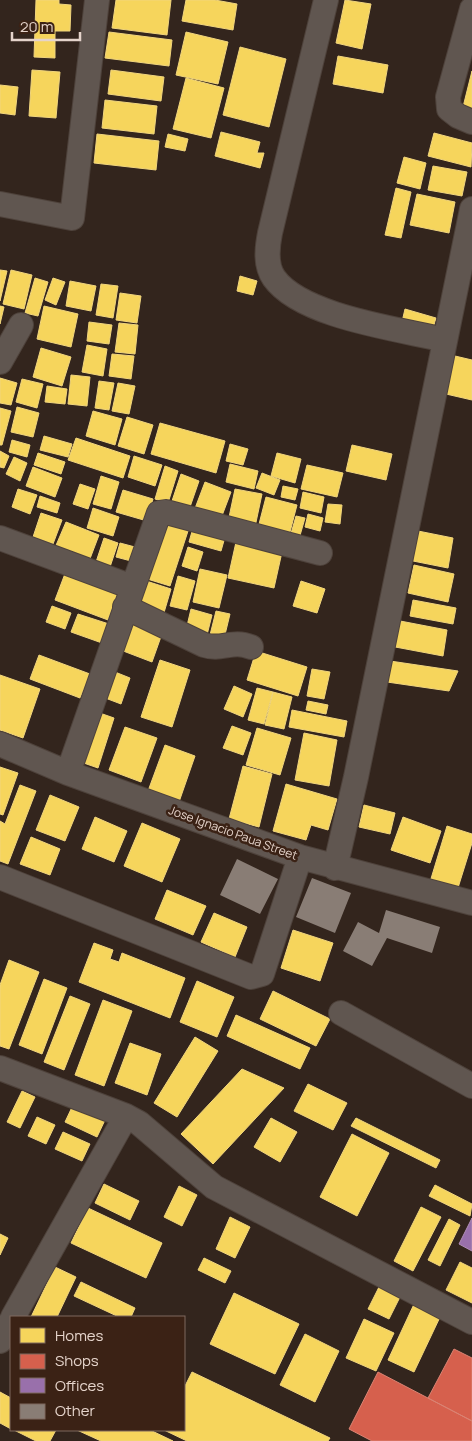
<svg xmlns="http://www.w3.org/2000/svg" width="472" height="1441" viewBox="0 0 472 1441" font-family="Manrope,sans-serif">
  <rect width="100%" height="100%" fill="#33251d"/>
  <path fill="#f6d55c" stroke="#f1d57d" d="M36 0H59V4L71 5 70 31H55V58L34 57Z
    M116 0H171L167 35 112 28Z
    M186 0H215L237 4 233 30 182 21Z
    M345 0 371 4 362 49 336 43Z
    M109 32 172 40 169 66 105 58Z
    M186 32 228 42 218 84 176 75Z
    M240 47 286 59 269 127 223 115Z
    M338 56 388 65 383 93 333 84Z
    M32 70 60 72 56 118 29 116Z
    M111 70 164 77 161 101 108 94Z
    M472 71V110L463 107Z
    M186 78 224 88 211 138 173 129Z
    M0 85 18 87 15 115 0 113Z
    M105 100 157 106 154 134 102 128Z
    M221 132 260 142 257 153H264L260 168 215 156Z
    M434 133 472 143 471 167 428 156Z
    M97 134 159 141 156 170 94 163Z
    M168 134 188 139 185 151 165 147Z
    M404 157 426 163 420 189 397 183Z
    M433 166 467 172 462 196 428 190Z
    M396 188 411 192 401 238 385 235Z
    M417 194 455 202 449 233 410 225Z
    M0 270 7 271 0 301Z
    M11 270 32 275 24 309 3 304Z
    M240 276 257 281 253 295 237 291Z
    M35 278 48 282 38 316 25 313Z
    M53 278 65 282 56 305 45 300Z
    M70 281 96 286 91 311 66 306Z
    M101 284 118 286 113 318 96 315Z
    M120 293 141 296 137 323 116 320Z
    M0 306 4 307 0 324Z
    M44 306 78 314 71 347 37 339Z
    M405 309 436 318 431 335 401 326Z
    M89 322 112 325 109 344 87 341Z
    M119 323 138 325 135 354 115 352Z
    M87 345 107 349 103 376 82 372Z
    M41 348 71 357 62 386 33 377Z
    M112 354 134 356 131 379 109 376Z
    M455 356 472 360V400L446 394Z
    M71 375 90 377 87 406 68 404Z
    M0 378 17 383 11 405 0 403Z
    M22 379 43 384 37 408 16 402Z
    M99 381 114 383 109 410 95 408Z
    M118 383 135 386 129 414 112 411Z
    M47 386 67 389 65 404 45 402Z
    M17 407 39 413 33 437 11 432Z
    M0 408 11 411 2 445H0Z
    M93 411 122 419 115 445 86 436Z
    M127 417 153 425 144 454 118 446Z
    M160 423 225 441 216 473 151 454Z
    M44 436 72 444 68 457 40 450Z
    M76 438 130 456 123 478 68 460Z
    M12 440 30 445 27 457 9 452Z
    M230 444 248 449 243 465 226 461Z
    M352 445 392 454 386 480 346 471Z
    M0 451 9 456 4 468 0 467Z
    M38 453 65 462 61 474 34 465Z
    M277 453 301 459 295 483 271 476Z
    M134 456 162 465 155 486 128 477Z
    M14 457 27 463 20 481 6 474Z
    M230 464 258 471 254 489 226 482Z
    M307 465 343 473 337 497 301 489Z
    M165 466 178 471 168 503 155 499Z
    M33 467 62 478 55 497 26 486Z
    M262 473 280 480 274 495 256 488Z
    M181 474 199 481 190 507 172 501Z
    M101 476 119 482 111 509 93 504Z
    M205 482 231 492 220 521 194 511Z
    M80 484 95 489 88 509 73 504Z
    M283 486 298 489 295 500 281 497Z
    M18 489 37 495 30 514 12 507Z
    M235 489 262 494 255 527 228 522Z
    M123 490 153 499 147 521 116 512Z
    M303 492 324 497 321 513 300 508Z
    M40 496 60 503 57 513 37 507Z
    M266 497 297 505 289 536 258 528Z
    M328 504 342 505 340 524 325 522Z
    M93 508 119 517 113 536 87 528Z
    M41 513 62 520 53 544 33 537Z
    M308 514 323 518 320 531 305 527Z
    M296 516 305 518 299 539 290 537Z
    M163 519 189 528 170 586 144 578Z
    M66 522 99 535 88 564 54 550Z
    M193 528 225 537 221 551 189 542Z
    M418 531 453 538 448 568 413 561Z
    M104 538 118 543 109 570 95 565Z
    M236 542 282 552 274 588 228 578Z
    M120 543 135 547 131 561 116 557Z
    M188 547 203 552 197 571 182 566Z
    M414 565 454 574 448 602 408 593Z
    M200 569 227 575 219 608 193 602Z
    M66 571 119 590 108 620 55 600Z
    M178 576 195 581 187 610 170 606Z
    M140 579 171 589 163 616 131 606Z
    M301 581 325 589 317 613 293 606Z
    M413 600 456 608 453 624 410 616Z
    M52 606 71 613 65 629 46 622Z
    M191 609 212 615 207 635 186 630Z
    M216 611 230 614 223 643 209 639Z
    M78 614 109 624 102 643 71 632Z
    M129 619 163 631 152 662 118 649Z
    M395 620 447 630 443 656 390 646Z
    M256 651 307 667 298 696 247 680Z
    M39 655 90 674 80 698 30 679Z
    M160 660 190 670 172 727 141 717Z
    M390 661 458 671 449 691 387 682Z
    M312 669 330 672 324 699 307 696Z
    M110 670 130 678 121 704 100 696Z
    M0 675 40 689 23 738 0 730Z
    M234 686 252 694 243 717 224 709Z
    M257 688 273 692 264 724 248 720Z
    M273 692 292 697 284 729 265 725Z
    M308 701 328 705 326 714 306 710Z
    M292 710 347 721 344 737 289 727Z
    M94 711 114 718 98 768 78 761Z
    M232 726 251 733 243 755 223 748Z
    M125 727 157 738 141 782 109 770Z
    M257 728 291 738 280 775 246 765Z
    M304 733 337 740 329 786 295 780Z
    M165 745 195 756 179 802 148 791Z
    M243 766 272 774 259 827 229 819Z
    M0 767 18 773 3 815 0 814Z
    M286 784 337 799 328 830 311 825 306 840 273 831Z
    M20 785 36 791 8 864 0 861V821L5 824Z
    M50 795 79 807 65 841 36 830Z
    M364 805 395 813 390 834 359 827Z
    M95 817 127 831 114 862 82 849Z
    M403 817 441 831 430 863 391 850Z
    M142 823 180 839 162 882 124 866Z
    M447 826 472 834V843L457 891 430 882Z
    M31 837 60 849 50 875 20 864Z
    M167 890 206 906 193 935 155 919Z
    M214 913 247 927 235 957 201 942Z
    M293 930 333 943 320 981 281 968Z
    M94 943 113 950 110 959 119 962 122 953 185 978 170 1018 79 982Z
    M9 960 39 972 9 1049 0 1046V985Z
    M44 979 67 988 42 1054 19 1045Z
    M197 981 234 997 217 1037 180 1022Z
    M273 991 330 1019 316 1046 260 1019Z
    M70 996 90 1004 64 1070 44 1062Z
    M103 1000 132 1011 104 1086 75 1075Z
    M236 1015 310 1048 300 1069 227 1036Z
    M195 1037 218 1051 177 1117 154 1103Z
    M130 1043 161 1054 147 1095 115 1083Z
    M242 1069 284 1088 213 1164 181 1134Z
    M308 1084 347 1103 333 1130 294 1111Z
    M22 1091 35 1097 20 1128 7 1122Z
    M73 1105 105 1120 97 1137 65 1122Z
    M37 1117 55 1125 46 1144 28 1136Z
    M271 1118 297 1132 280 1162 254 1147Z
    M356 1118 440 1160 436 1168 351 1126Z
    M63 1132 90 1144 82 1161 55 1149Z
    M352 1134 389 1153 357 1216 320 1197Z
    M104 1184 139 1201 130 1220 95 1203Z
    M435 1185 472 1204 470 1216 429 1196Z
    M179 1186 197 1195 182 1226 164 1217Z
    M421 1207 441 1217 413 1271 394 1261Z
    M88 1208 162 1243 146 1278 71 1243Z
    M230 1217 250 1227 235 1258 216 1249Z
    M449 1219 460 1225 440 1266 428 1260Z
    M0 1234 8 1238 0 1255Z
    M204 1258 231 1271 225 1283 198 1270Z
    M460 1262 472 1268V1303L446 1290Z
    M55 1267 76 1277 57 1317H31Z
    M81 1282 135 1308 131 1317H119L74 1296Z
    M380 1285 401 1295 389 1319 368 1309Z
    M234 1293 299 1324 275 1374 210 1344Z
    M415 1302 441 1315 414 1372 388 1360Z
    M364 1319 394 1333 376 1371 346 1358Z
    M305 1334 339 1351 315 1402 280 1385Z
    M192 1372 330 1438 328 1441H187L164 1430H184V1388Z
    M0 1392 11 1398V1429L0 1423Z
    M14 1430H56L50 1441H36Z
    M77 1430H150L173 1441H101Z"/>
  <path fill="#d6604d" stroke="#da8373" d="M454 1349 472 1358V1421L428 1398Z
    M378 1372 472 1421V1441H372L349 1429Z"/>
  <path fill="#9970ab" stroke="#b08eb5" d="M472 1218V1251L459 1244Z"/>
  <path fill="#897d75" d="M237 859 278 879 260 914 220 895Z
    M312 878 351 893 335 933 296 917Z
    M386 910 440 927 432 953 387 938 372 966 343 951 358 922 379 933Z"/>
  <g fill="none" stroke-linecap="round" stroke-linejoin="round">
    <g stroke="#4e423b" stroke-width="26">
      <path id="minor" d="M326 0 270 233C267 248 265 265 274 278 302 317 400 329 445 340
        M472 9 448 97 449 109 458 116 472 122
        M0 204 72 218 97 0
        M0 362 21 325
        M0 538 132 587
        M125 607 204 645C222 651 232 639 251 647
        M0 744 68 773 300 857 472 903
        M68 773 159 513 166 512 320 553
        M335 868 356 777 472 209
        M0 877 251 977 262 974 300 857
        M341 1013 472 1086
        M0 1068 126 1116 139 1123 214 1187 472 1322
        M13 1317 126 1116
        M0 1341 11 1321"/>
    </g>
    <use href="#minor" stroke="#605650" stroke-width="24"/>
  </g>
  <g text-anchor="middle" stroke-width="5" stroke-linejoin="round" paint-order="stroke">
    <g font-size="12" fill="#e5d4cb" stroke="#3b2215">
      <text transform="translate(233 833) rotate(20)" y="4">Jose Ignacio Paua Street</text>
    </g>
  </g>
  <rect x="10" y="1316" width="175" height="115" fill="#3b2215" stroke="#7f695e"/>
  <rect x="20" y="1328" width="25" height="15" fill="#f6d55c" stroke="#7f695e"/>
  <text x="55" y="1341" font-size="15" fill="#e5d4cb">Homes</text>
  <rect x="20" y="1354" width="25" height="15" fill="#d6604d" stroke="#7f695e"/>
  <text x="55" y="1366" font-size="15" fill="#e5d4cb">Shops</text>
  <rect x="20" y="1378" width="25" height="15" fill="#9970ab" stroke="#7f695e"/>
  <text x="55" y="1391" font-size="15" fill="#e5d4cb">Offices</text>
  <rect x="20" y="1404" width="25" height="15" fill="#897d75" stroke="#7f695e"/>
  <text x="55" y="1416" font-size="15" fill="#e5d4cb">Other</text>
  <path d="M12 32v8h68v-8" fill="none" stroke="#e5d4cb" stroke-width="2.5"/>
  <text x="20" y="32" font-size="15" fill="#e5d4cb" stroke="#3b2215" stroke-width="4" paint-order="stroke">20 m</text>
</svg>
